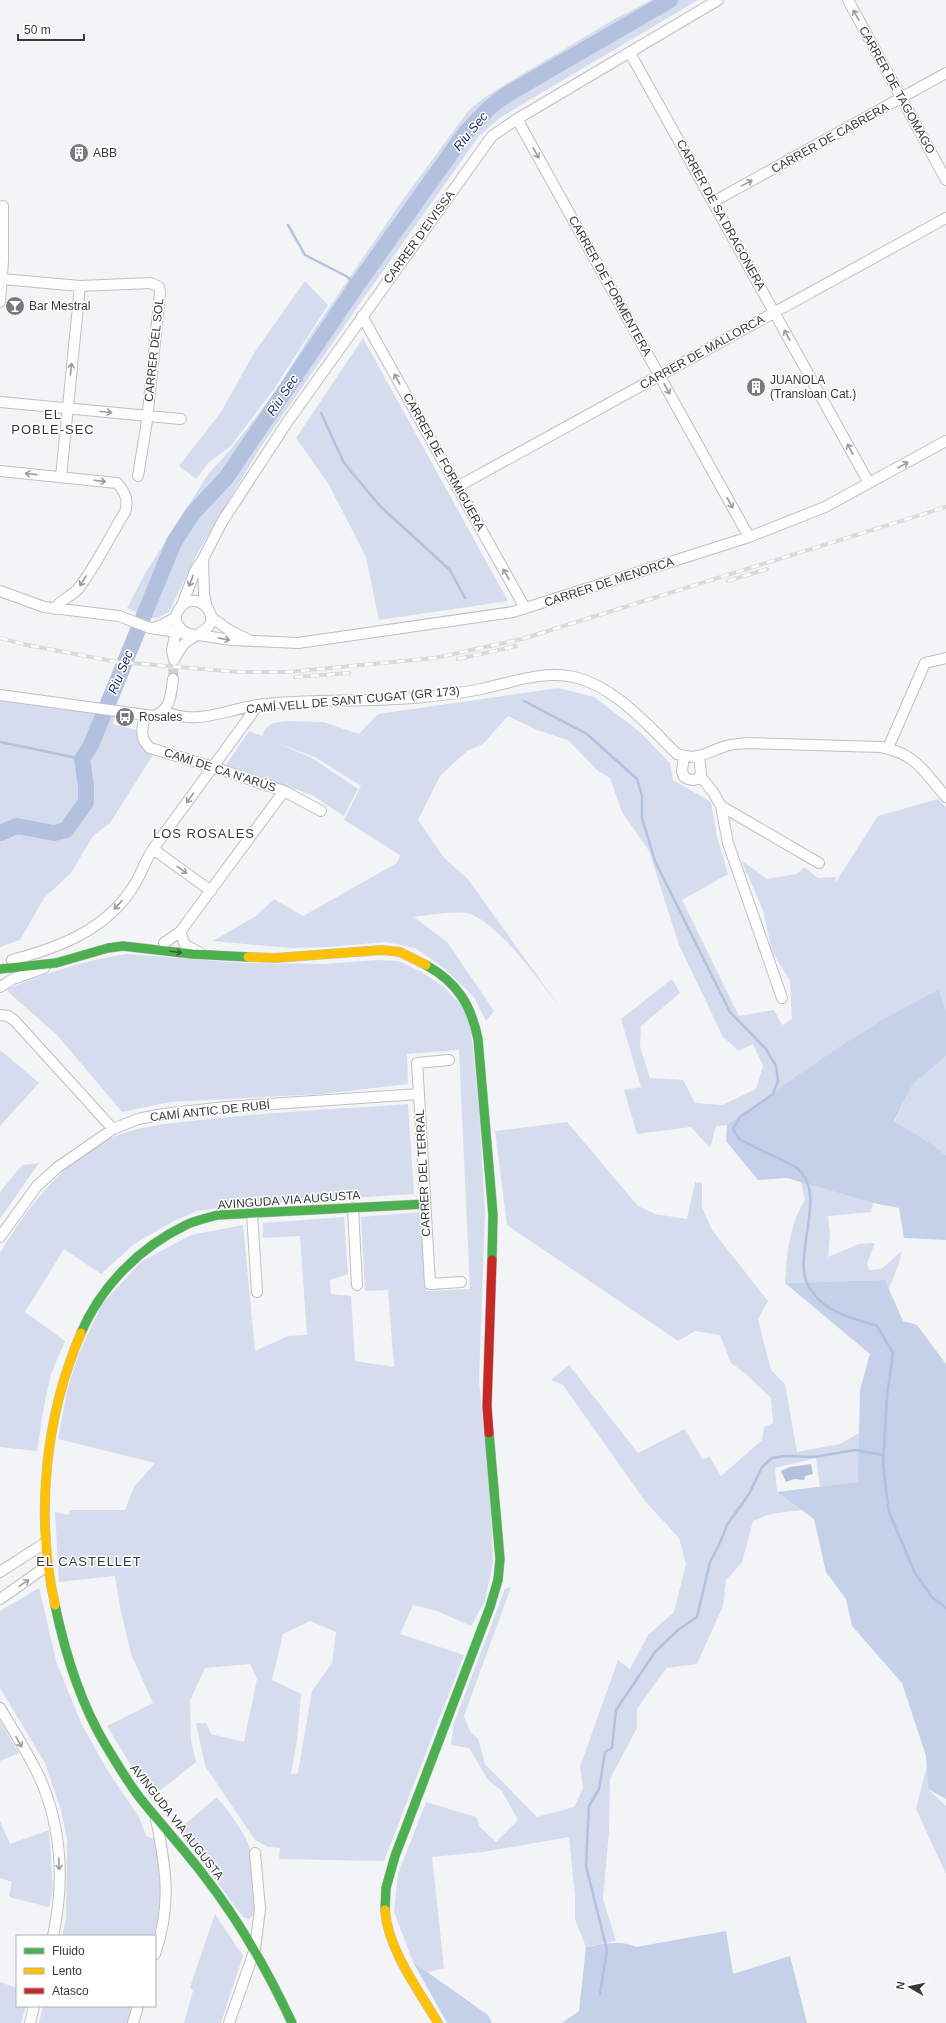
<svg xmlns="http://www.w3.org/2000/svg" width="946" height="2023" viewBox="0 0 946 2023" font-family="Arial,sans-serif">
  <rect width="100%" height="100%" fill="#f3f4f6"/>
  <path fill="#d4dcee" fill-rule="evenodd" d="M651 0H698L501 117 479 136 363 299 260 448 197 554 169 612 157 618H150L127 608 146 572 209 473 231 449 276 391 309 337 399 205 469 110 485 97 509 82 613 20Z
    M305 281 328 305 274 389 231 446 209 462 196 479 179 466 221 412 254 353Z
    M363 338 508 601 379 620 366 557 328 483 296 438Z
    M558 688 594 697 640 732 670 763 673 780 711 802 717 837 728 874 682 900 739 1016 774 1010 782 1025 792 1019 790 981 772 951 763 910 741 860 767 879 797 874 804 867 818 878 835 877 836 882 878 816 938 799 946 807V1011L939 990C863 1027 796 1077 727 1125L716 1126 710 1148 691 1127 637 1134 624 1090 641 1087 621 1019 672 979 680 993 641 1026 640 1047 650 1078 683 1080 695 1103 722 1105 756 1089 763 1066 753 1044 739 1051 723 1037 679 945 649 851 622 812 610 778 597 770 568 740 537 730 508 716 483 744 467 751 440 776 418 820 444 858 467 878 559 1006C540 982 495 918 466 913 456 911 424 915 414 917L448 943 494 1011 486 1021 474 997 445 969 415 948 386 942 327 947 290 948 213 941 256 916 274 899 303 916 397 863 400 855 344 820 361 786 315 757 277 743 312 758 358 789 344 816 312 795 226 765 249 731 262 736 266 728 273 723 286 721 323 722 359 734 378 714Z
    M0 695 116 711 113 724 136 730 144 749 153 755 110 823 93 836 71 873 44 898 20 940 0 947Z
    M127 954 242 963 325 964 377 960 399 961 422 972 444 987 462 1006 470 1022 479 1109 485 1212 479 1380 491 1509 493 1563 485 1601 471 1626 437 1611 413 1605 400 1634 464 1655 384 1861 279 1859 280 1848 268 1847 255 1840 205 1766 196 1723H206L211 1734 244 1742 257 1679 250 1664 205 1668 190 1701 191 1741 196 1762 151 1798 107 1726 153 1703 131 1654 121 1612 115 1576 59 1582 55 1512 69 1515 70 1510H125L134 1487 155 1463 58 1439 68 1387 78 1356 102 1304 142 1261 191 1235 243 1225 255 1351 288 1336 307 1335 300 1236 263 1238V1223L344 1217 348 1274 330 1280 331 1294 351 1296 355 1361 394 1367 388 1290 365 1291 361 1217 420 1212 426 1291 470 1289 459 1050 407 1054 408 1084 322 1094 170 1102 122 1112 57 1035 6 990C45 973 85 960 127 954ZM310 1621 336 1632 332 1663 312 1691 298 1773 291 1774 297 1740 301 1694 272 1680 283 1634Z
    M0 1050 39 1083 0 1126Z
    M946 1056V1155L933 1145 894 1122 913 1084Z
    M408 1104 414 1194 241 1205 197 1211 174 1221 134 1244 101 1274 64 1249 25 1312 65 1341 51 1374 43 1411 37 1451 0 1447V1253C27 1208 60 1165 107 1140 135 1126 171 1123 202 1120 270 1112 339 1109 408 1104Z
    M567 1122 638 1206 655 1214 687 1219 695 1182 702 1183V1207L712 1230 768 1301 758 1319 771 1370 785 1384 797 1452 840 1444 859 1433V1482L820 1487 816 1458 775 1468 777 1492 802 1510 770 1514 753 1521 742 1562 726 1580 723 1606 697 1664 666 1668 637 1709V1728L610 1779 609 1831 603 1899 616 1941 586 1947 575 1919V1896L569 1837 483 1852 432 1857 444 1968 428 1972 413 1962 394 1912 398 1874 426 1802 476 1817 480 1827 496 1842 518 1820 502 1791 488 1780 469 1748 451 1745 454 1723 505 1589 511 1587 464 1716 470 1731 478 1739 485 1764 537 1817 574 1807 583 1788 580 1767 618 1660 630 1669 648 1635 674 1612 686 1564 679 1538 645 1501 563 1385 551 1380 569 1365 638 1453 685 1429 703 1460 709 1456 721 1476 762 1440 764 1427 773 1423 771 1398 746 1374 731 1363 720 1335 695 1331 678 1341 507 1225 495 1131Z
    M39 1163 0 1219V1192L22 1165Z
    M801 1182 873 1203 871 1212 828 1216 830 1234 828 1257 859 1244 875 1243 867 1263 869 1270 881 1269 902 1251 899 1263 889 1289 885 1280 785 1283C787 1254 789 1225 805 1200Z
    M39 1588 57 1664 82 1725 109 1773 139 1817 146 1836 154 1839C161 1873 164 1902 154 1936H62L66 1919 67 1839 61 1810 45 1763 0 1688V1611Z
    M0 1721 19 1753 0 1761Z
    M927 1766 928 1789 946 1806V1874L916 1809Z
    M217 1797C228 1811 245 1832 250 1849 255 1866 256 1897 254 1914L249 1919 243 1917 178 1830Z
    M0 1821 10 1844 49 1830 53 1889 49 1907 9 1897 12 1882 0 1878Z
    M215 1914 243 1956 221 2023H184L193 1991 190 1987Z
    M0 1982 17 1988V2006H26L21 2023H0Z
    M43 2006H134L129 2023H39Z"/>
  <path fill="#c5d1e9" d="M939 990 946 1011V1056L913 1084 894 1121 933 1145 946 1155V1240L904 1238 899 1208 873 1203 787 1178 758 1180 726 1141 727 1125C796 1077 863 1026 939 990Z
    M885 1280 903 1321 917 1325 946 1364V1799L928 1789 926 1756 902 1683 852 1626 846 1599 826 1572 814 1519 777 1492 858 1482 860 1390 870 1354 785 1283Z
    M726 1931 733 1974 790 1956 807 2023H562L579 2011 586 1947C604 1944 619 1939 636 1947Z
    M413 1962 488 2015 492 2023H447Z"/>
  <path fill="#b3c1de" d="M811 1464 813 1474 805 1476 804 1480 794 1479 786 1482 781 1471 790 1467Z"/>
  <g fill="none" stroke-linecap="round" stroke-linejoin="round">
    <path stroke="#b3c1de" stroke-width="2.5" d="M288 225 305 255 346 276 357 285
      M298 372 302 381
      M321 413 344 463 380 506 450 570 465 598
      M524 701 587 734 637 779 642 796V818L655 861 730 1012 766 1049 776 1066 778 1081 773 1094 740 1117 733 1129 739 1139C752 1146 766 1153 780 1159 785 1162 792 1164 797 1168 830 1195 789 1257 810 1289
      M0 742 82 759
      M811 1290C826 1313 852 1318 877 1326L893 1353 887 1396 883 1464 889 1512 915 1573 932 1597 946 1608
      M600 1994 607 1950 586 1866 589 1806 599 1789 605 1752 612 1748 616 1710 655 1652 678 1630 697 1617 710 1562 719 1545 727 1525 749 1494 762 1467 772 1458 784 1456 814 1457 855 1450 883 1455"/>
    <path stroke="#b3c1de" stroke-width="16" d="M0 833 17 826 54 833 66 830 86 802V786L82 759 91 745 174 542 193 513 226 478 357 285 466 132 489 108 506 95 670 0"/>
    <path stroke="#cecfd0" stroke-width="10" stroke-dasharray="10 5" stroke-linecap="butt" d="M173 679 174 660"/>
    <g stroke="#c0c0c2" stroke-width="12">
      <path id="street" d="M848 0 946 180
        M630 53 869 483
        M517 119 749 537
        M713 202 946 73
        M2 279 80 286 151 283 159 287 160 293 147 421 138 476
        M0 302 3 261V206
        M362 316 525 608
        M0 402 181 419
        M0 471 117 483C125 492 129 500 125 512 110 536 95 568 78 589 71 597 59 600 55 609
        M61 477 80 286
        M457 487 946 218
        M203 559 204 594 207 608
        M0 591 44 607 119 616 150 628 184 633
        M182 605 195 571 203 559 222 522 288 421 492 136 517 119 718 0
        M211 617 229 630 249 640
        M153 628 162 625 176 617
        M199 635 231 640 298 643 513 612 749 537 825 507 946 441
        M174 660C177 654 180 649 184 644 193 634 221 629 208 609 205 605 201 602 196 601 191 600 185 602 182 606 168 618 181 635 196 635
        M174 660 172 650 177 626
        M0 695 153 716C171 711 171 694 173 679
        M163 711C198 726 223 710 258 705 313 698 369 703 424 697 443 695 462 693 481 689 511 683 542 670 574 677 616 687 647 725 677 754 698 761 704 753 723 747 730 744 738 744 746 743L880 747C916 753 924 772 946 797
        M145 715C142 729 139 738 150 748L213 767 284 791 321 811
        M888 748 925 663 946 658
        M684 756 682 771 684 777C691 781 698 782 701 773L699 756
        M700 776 713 792 721 806 728 843 782 998
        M721 806 819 863
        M153 849 211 891
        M180 932 185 945 199 952
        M164 943 180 932 284 791
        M12 960C58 948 106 930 133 887 141 875 145 861 153 849L258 705
        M0 987 13 979 44 968
        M0 1015 8 1016 14 1020 113 1129
        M449 1060 417 1063 419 1094 430 1284 461 1282
        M353 1208 357 1285
        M252 1213 257 1292
        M0 1237 37 1186 58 1167 113 1129 138 1119 163 1114 226 1107 419 1094
        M0 1572 45 1543
        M0 1599 47 1566
        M0 1708C14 1732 31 1757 42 1783 62 1832 64 1885 53 1936
        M155 1954C172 1905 166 1868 156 1819
        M30 2023 34 2006
        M133 2023 138 2006
        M229 2023 255 1949 260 1909 255 1853"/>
    </g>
    <g stroke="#c0c0c2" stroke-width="10">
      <path id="fast" d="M426 965C458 983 471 1005 478 1039L493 1215 492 1260
        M0 969 56 963 108 948 123 946 192 954 248 957
        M81 1333C101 1286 140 1247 186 1225 196 1220 207 1218 218 1215L425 1204
        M55 1605C65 1653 80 1702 105 1744 116 1762 127 1781 140 1798 160 1823 182 1847 202 1873 238 1919 267 1969 292 2023
        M385 1910 386 1888 395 1856 490 1607 498 1580 500 1559 489 1433"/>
    </g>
    <g stroke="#c0c0c2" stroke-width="10">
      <path id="slow" d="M248 957 275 958 382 950 400 952 426 965
        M55 1605C35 1516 45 1417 81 1333
        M385 1910C388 1950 418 1989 438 2023"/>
    </g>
    <g stroke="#c0c0c2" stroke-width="10">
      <path id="jam" d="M489 1433 487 1406 492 1260"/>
    </g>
    <use href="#street" stroke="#fdfdfe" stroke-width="10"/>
    <use href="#fast" stroke="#4caf50" stroke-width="9"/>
    <use href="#slow" stroke="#ffc107" stroke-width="9"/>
    <use href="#jam" stroke="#c62828" stroke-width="9"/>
    <g stroke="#d9dada" stroke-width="4">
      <path id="rail" d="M728 581 767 569
        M0 638 27 645 118 662 239 672H287L435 658 522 639 946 507
        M458 659 516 646
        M295 677 349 673"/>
    </g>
    <use href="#rail" stroke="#fff" stroke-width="2.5" stroke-dasharray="8" stroke-linecap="butt"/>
  </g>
  <defs><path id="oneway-shaft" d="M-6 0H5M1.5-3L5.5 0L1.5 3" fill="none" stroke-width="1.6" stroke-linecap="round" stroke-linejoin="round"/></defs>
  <g stroke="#9a9b9c">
    <use href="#oneway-shaft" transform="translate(856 15) rotate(-119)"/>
    <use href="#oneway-shaft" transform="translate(536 153) rotate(61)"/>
    <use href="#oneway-shaft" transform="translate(747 183) rotate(-29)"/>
    <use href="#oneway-shaft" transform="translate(787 335) rotate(-119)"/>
    <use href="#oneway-shaft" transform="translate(71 369) rotate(-84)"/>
    <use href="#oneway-shaft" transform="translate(397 379) rotate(-119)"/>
    <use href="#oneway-shaft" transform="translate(667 389) rotate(61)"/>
    <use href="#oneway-shaft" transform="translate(106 412) rotate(5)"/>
    <use href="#oneway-shaft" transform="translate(850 449) rotate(-119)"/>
    <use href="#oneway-shaft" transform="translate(903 465) rotate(-29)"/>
    <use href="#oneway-shaft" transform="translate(31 474) rotate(-174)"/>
    <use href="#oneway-shaft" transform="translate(100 481) rotate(7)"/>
    <use href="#oneway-shaft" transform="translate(730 503) rotate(61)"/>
    <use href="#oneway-shaft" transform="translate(506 574) rotate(-119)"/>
    <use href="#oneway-shaft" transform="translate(83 581) rotate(122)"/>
    <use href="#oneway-shaft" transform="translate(191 581) rotate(111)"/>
    <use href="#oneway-shaft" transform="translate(224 639) rotate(10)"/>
    <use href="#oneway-shaft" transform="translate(190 798) rotate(126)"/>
    <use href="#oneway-shaft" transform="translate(182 870) rotate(36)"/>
    <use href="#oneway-shaft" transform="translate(118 905) rotate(133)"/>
    <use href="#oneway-shaft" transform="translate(24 1583) rotate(-34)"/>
    <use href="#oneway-shaft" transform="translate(19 1742) rotate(60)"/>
    <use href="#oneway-shaft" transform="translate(59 1864) rotate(88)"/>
  </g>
  <use stroke="#3e5c41" href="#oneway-shaft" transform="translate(176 952) rotate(7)"/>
  <defs>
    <g id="building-disc" transform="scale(1)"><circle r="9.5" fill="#797a7c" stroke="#fff"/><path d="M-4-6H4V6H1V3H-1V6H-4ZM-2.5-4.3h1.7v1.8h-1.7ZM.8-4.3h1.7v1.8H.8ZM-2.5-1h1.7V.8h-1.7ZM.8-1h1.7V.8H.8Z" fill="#fff"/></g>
    <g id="bar-disc" transform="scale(1)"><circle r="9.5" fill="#797a7c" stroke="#fff"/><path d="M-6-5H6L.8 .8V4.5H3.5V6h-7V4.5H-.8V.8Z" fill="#fff"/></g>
    <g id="bus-disc" transform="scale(1)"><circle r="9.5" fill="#797a7c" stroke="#fff"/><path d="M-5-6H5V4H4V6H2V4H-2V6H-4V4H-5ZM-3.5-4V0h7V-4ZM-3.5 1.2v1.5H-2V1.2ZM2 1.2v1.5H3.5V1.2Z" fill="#fff"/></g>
  </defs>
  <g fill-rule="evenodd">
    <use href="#building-disc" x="79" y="153"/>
    <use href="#bar-disc" x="15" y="306"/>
    <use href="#building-disc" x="756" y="387"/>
    <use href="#bus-disc" x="125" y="717"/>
  </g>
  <g text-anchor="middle" stroke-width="3" stroke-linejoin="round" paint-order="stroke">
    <g font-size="12" fill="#38393a" stroke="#fff">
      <text transform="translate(897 90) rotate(61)" y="4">CARRER DE TAGOMAGO</text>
      <text transform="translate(830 138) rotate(-29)" y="4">CARRER DE CABRERA</text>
      <text transform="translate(721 215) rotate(61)" y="4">CARRER DE SA DRAGONERA</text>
      <text transform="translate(419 237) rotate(-54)" y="4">CARRER D'EIVISSA</text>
      <text transform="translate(610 286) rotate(61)" y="4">CARRER DE FORMENTERA</text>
      <text transform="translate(154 350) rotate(-84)" y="4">CARRER DEL SOL</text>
      <text transform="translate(702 352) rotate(-29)" y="4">CARRER DE MALLORCA</text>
      <text transform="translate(444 462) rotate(61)" y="4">CARRER DE FORMIGUERA</text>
      <text transform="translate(609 582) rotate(-18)" y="4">CARRER DE MENORCA</text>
      <text transform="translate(353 700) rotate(-5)" y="4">CAMÍ VELL DE SANT CUGAT (GR 173)</text>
      <text transform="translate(220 770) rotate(18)" y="4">CAMÍ DE CA N'ARÚS</text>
      <text transform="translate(210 1111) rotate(-6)" y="4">CAMÍ ANTIC DE RUBÍ</text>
      <text transform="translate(423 1173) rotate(-93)" y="4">CARRER DEL TERRAL</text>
      <text transform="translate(289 1200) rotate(-4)" y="4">AVINGUDA VIA AUGUSTA</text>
      <text transform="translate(177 1822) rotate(52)" y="4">AVINGUDA VIA AUGUSTA</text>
    </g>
    <g font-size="12" fill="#38393a" stroke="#fff" text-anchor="start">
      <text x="93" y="157">ABB</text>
      <text x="29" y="310">Bar Mestral</text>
      <text x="770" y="384">JUANOLA<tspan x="770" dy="14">(Transloan Cat.)</tspan></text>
      <text x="139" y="721">Rosales</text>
    </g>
    <g font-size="13" font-style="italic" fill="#152b5d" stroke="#fff">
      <text transform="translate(470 131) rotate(-50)" y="5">Riu Sec</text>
      <text transform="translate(282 395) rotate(-56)" y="5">Riu Sec</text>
      <text transform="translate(120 672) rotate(-68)" y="5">Riu Sec</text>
    </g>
    <g font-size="13" letter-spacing="1" fill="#38393a" stroke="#fff">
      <text x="53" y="419">EL<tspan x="53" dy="15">POBLE-SEC</tspan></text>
      <text x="204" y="838">LOS ROSALES</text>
      <text x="89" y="1566">EL CASTELLET</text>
    </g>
  </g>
  <rect x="16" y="1935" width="140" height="72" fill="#ffffff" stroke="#afb0b0"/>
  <rect x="24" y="1948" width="20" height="6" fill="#4caf50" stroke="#afb0b0"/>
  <text x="52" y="1955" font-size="12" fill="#38393a">Fluido</text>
  <rect x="24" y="1968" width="20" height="6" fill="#ffc107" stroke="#afb0b0"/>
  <text x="52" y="1975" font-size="12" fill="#38393a">Lento</text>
  <rect x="24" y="1988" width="20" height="6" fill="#c62828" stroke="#afb0b0"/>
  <text x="52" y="1995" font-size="12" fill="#38393a">Atasco</text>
  <g transform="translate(910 1987) rotate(279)" stroke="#ffffff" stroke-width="3" paint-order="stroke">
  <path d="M0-3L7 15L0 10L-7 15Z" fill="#38393a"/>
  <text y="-6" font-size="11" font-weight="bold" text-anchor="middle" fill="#38393a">N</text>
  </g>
  <path d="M18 34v6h66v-6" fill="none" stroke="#38393a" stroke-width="2"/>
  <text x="24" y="34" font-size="12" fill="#38393a" stroke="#ffffff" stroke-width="3" paint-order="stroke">50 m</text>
</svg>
